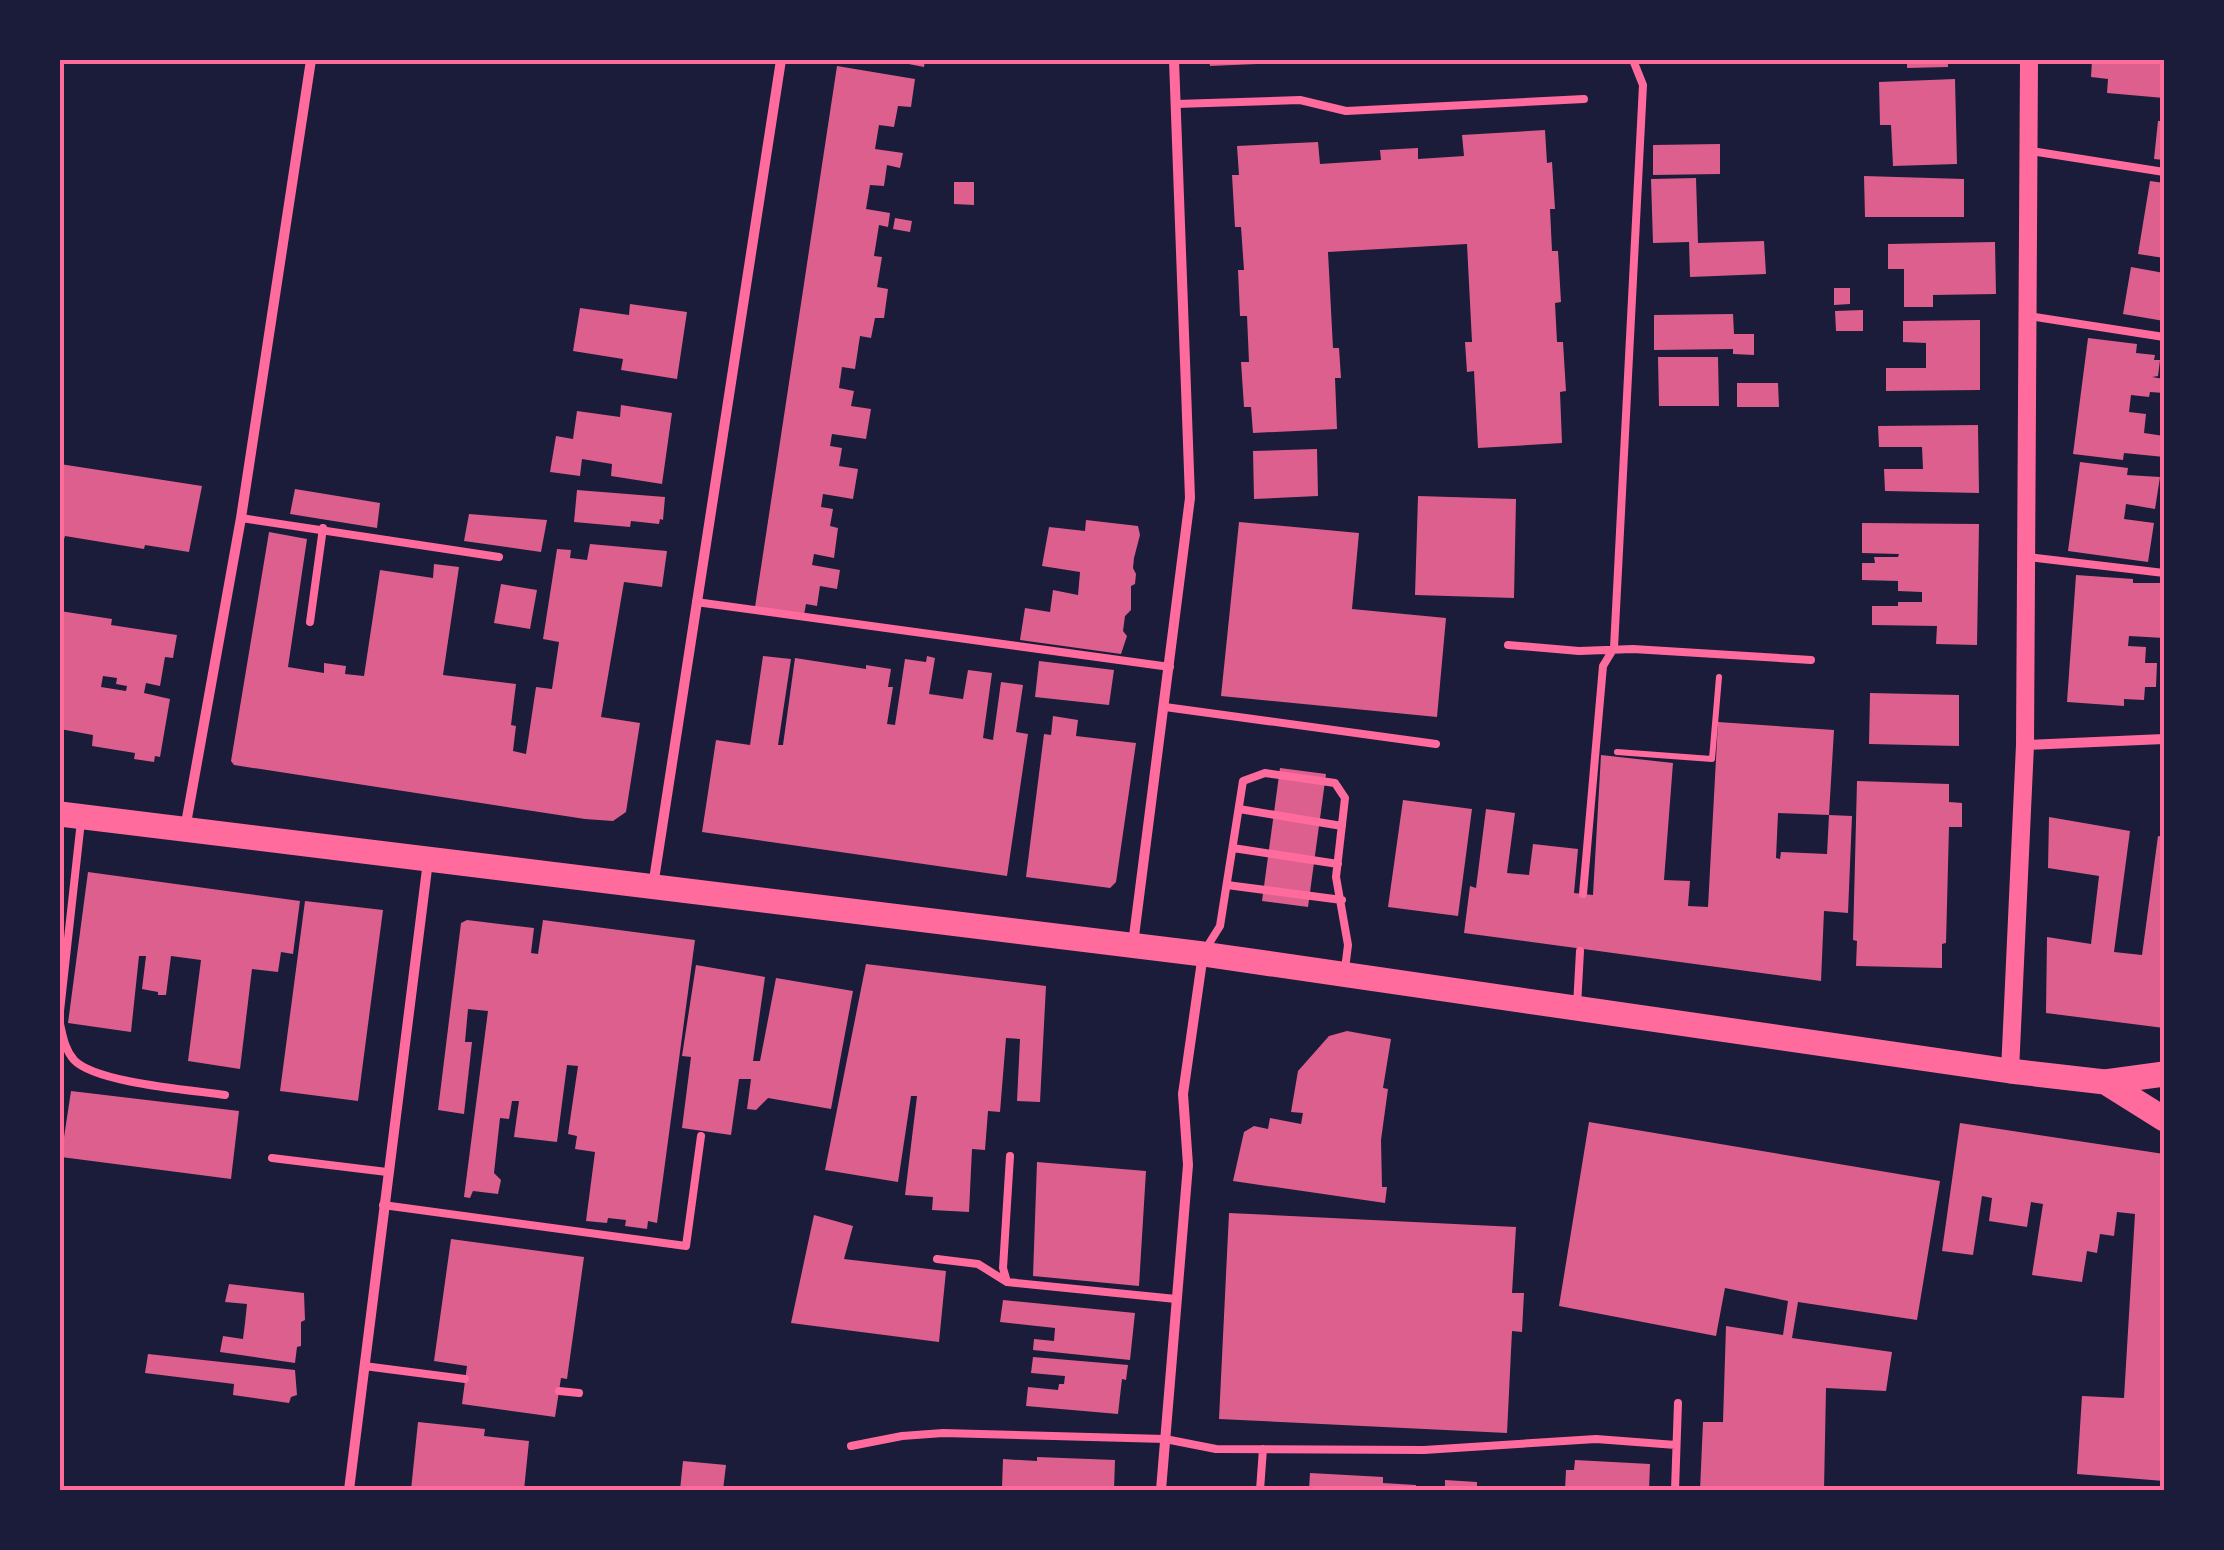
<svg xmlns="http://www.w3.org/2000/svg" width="2224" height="1550" viewBox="0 0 2224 1550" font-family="Signika,sans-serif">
  <rect width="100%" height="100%" fill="#1b1b3a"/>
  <path fill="#dd5f8e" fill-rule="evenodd" d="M888 60H925L924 67Z
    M1209 60H1257V64L1210 66Z
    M1907 60H1948V67L1907 68Z
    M2092 60 2164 63V98L2107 93 2108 79 2091 77Z
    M837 66 915 79 911 107 898 106 894 127 879 125 875 149 903 153 900 168 887 165 884 186 870 185 866 209 890 213 888 227 879 225 874 256 882 257 877 287 888 289 884 318H875L871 338 860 336 855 369 842 367 839 388 854 391 851 406 871 409 866 439 832 434 830 446 842 448 839 466 858 469 853 499 823 494 821 507 833 509 830 526 838 528 834 558 814 554 812 565 840 570 837 589 820 586 817 606 806 604 804 615 755 607Z
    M1955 79 1957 164 1893 166 1891 125H1880L1879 82Z
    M2158 121H2164V160L2154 159Z
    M1545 130 1547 163 1552 162 1555 209H1550L1552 251H1558L1561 302 1555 303 1557 342H1563L1566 391 1560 392 1562 443 1478 448 1474 371 1467 372 1465 342H1472L1467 244 1328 252 1333 348H1339L1341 378H1335L1337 429 1253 433 1251 407H1244L1241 362H1249L1247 316H1240L1238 270H1244L1241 227H1235L1232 175H1239L1237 146 1318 142 1320 164 1381 160 1380 150 1418 148V159L1464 156 1462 135Z
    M1720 144V174L1653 175V145Z
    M1864 176 1964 179V217H1865Z
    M1696 178 1698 243 1764 241 1766 274 1690 277 1689 242 1653 243 1651 179Z
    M2150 181 2164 183V258L2138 254Z
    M954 182H974V205L954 204Z
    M895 218 912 221 910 232 893 229Z
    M1995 242 1996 294 1933 295V307H1904V269H1888V244Z
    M2131 267 2164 273V321L2123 314Z
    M1834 288H1850V304L1834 305Z
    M630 304 687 312 677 379 621 370 623 359 573 351 580 308 629 315Z
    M1863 310V331H1836L1835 311Z
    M1733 314 1734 334H1754V355L1733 354V349L1654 350V315Z
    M1980 320V390L1886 391V368H1926V343L1903 342V321Z
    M2088 338 2137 344 2136 353 2155 355 2154 360H2160L2158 376 2152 377 2164 379V393L2150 392 2149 397 2131 395 2129 412 2146 414 2144 433 2164 436V457L2124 453 2123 460 2073 454Z
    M1658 357H1718L1719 406H1659Z
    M1737 383H1778L1779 407H1737Z
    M621 405 672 413 662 484 611 476 612 464 582 459 580 476 550 472 556 436 573 439 577 411 620 417Z
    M1978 425 1979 493 1885 491 1884 469H1923L1922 447H1879L1878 426Z
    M1317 449 1318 496 1254 499 1253 451Z
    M2080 462 2128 468 2127 475 2160 477 2155 509 2126 504 2125 512 2124 519 2154 523 2148 562 2068 551Z
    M60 464 202 486 189 552 145 545 144 549 65 536 60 553Z
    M295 489 380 503 377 528 290 514Z
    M577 490 665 497 663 520 660 519 659 524 631 521 630 527 574 522Z
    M1418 496 1516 499 1514 598 1415 595Z
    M469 514 547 520 541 552 464 541Z
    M1086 520 1138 526 1140 535 1134 558 1133 568 1136 574 1135 584 1131 586V610L1125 616 1123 631 1127 636 1121 654 1020 640 1025 608 1050 612 1053 590 1078 595 1080 572 1042 566 1049 527 1085 531Z
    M1239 522 1359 533 1352 609 1446 618 1437 717 1221 696Z
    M1862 523 1979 524 1977 645 1936 644 1937 626 1872 625V606H1898V602H1922V592L1898 591V581L1862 580V563H1875L1874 557H1898L1899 554 1862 553Z
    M269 532 307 539 288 667 324 673V663L346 666 345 674 364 676 380 570 433 578 434 564 459 567 443 675 516 684 511 725 516 726 513 751 526 754 536 687 552 689 559 642 543 639 557 549 571 550 570 558 587 560 590 544 667 551 662 587 624 582 601 717 640 723 626 812 613 821 585 819 234 765 231 761Z
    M2076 575 2133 579V583H2164V638L2129 636 2128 646 2146 647 2145 663H2157L2156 687H2145L2144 700 2124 699V706L2067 702Z
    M501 584 537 590 530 629 494 623Z
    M60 611 112 619 111 625 177 635 173 658 165 657 160 686 146 683 144 693 170 699 160 757 155 756 154 762 134 759 135 753 92 746 93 735 60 729ZM103 676 117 678 116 684 127 686 126 691 101 687Z
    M763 656 791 659 778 745H783L795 658 866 669V665L891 669 888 687H893L887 724 895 725 905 659 926 662 927 656 935 658 929 694 963 699 968 670 992 673 983 738 993 740 1001 682 1023 685 1016 732 1028 734 1007 876 702 832 716 740 750 745Z
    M1039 661 1114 670 1109 705 1035 697Z
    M1870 693 1959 695V746L1869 744Z
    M1053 716 1078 720 1076 736 1136 743 1116 882 1110 888 1026 877 1044 734 1051 735Z
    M1718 722 1834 730 1829 815 1778 813 1776 858 1780 859 1781 852 1827 854 1829 815 1852 816 1848 913 1824 911 1821 981 1464 933 1470 886 1476 888 1486 809 1515 813 1507 873 1529 875 1533 844 1578 849 1574 893 1593 895 1601 755 1673 763 1664 880 1690 881 1688 906 1708 907Z
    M1280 768 1326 774 1308 907 1262 901Z
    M1857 781 1949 784V802L1962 803V827H1949L1946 943 1942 944V968L1856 966 1857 941 1853 940Z
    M1403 800 1472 809 1458 916 1388 907Z
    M2049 817 2130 831 2114 952 2142 955 2158 836 2164 837V1028L2046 1013 2047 937 2091 944 2099 876 2048 868Z
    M88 872 300 901 293 954 281 952 278 972 252 969 240 1069 188 1061 201 960 171 956 166 995H158V992L142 989 146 956H139L131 1032 68 1023Z
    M305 901 383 910 358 1101 280 1091Z
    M467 920 534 928 531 953 538 954 543 920 695 940 657 1223 648 1221 647 1229 625 1226 626 1220 608 1218 607 1223 586 1221 595 1152 575 1149 577 1136 568 1134 578 1066 567 1065 557 1142 514 1137 519 1101H512L509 1119 500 1118 494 1173 501 1180 498 1194 473 1191 470 1198 464 1197 488 1011 468 1009 465 1042H472L464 1114 438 1110 461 923Z
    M866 964 1046 986 1040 1102 1017 1101 1020 1039 1006 1038 1000 1112 988 1111 985 1150 972 1149 969 1212 932 1210 933 1197 905 1195 917 1096H911L898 1182 825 1170Z
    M696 965 765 977 753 1061H760L776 978 853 991 831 1109 768 1098 756 1110 747 1109 751 1079H739L731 1135 682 1128 691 1057 682 1056Z
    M1347 1031 1391 1039 1383 1088 1388 1089 1381 1140 1382 1187H1387L1385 1203 1233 1181 1244 1132 1254 1126 1268 1129 1270 1118 1301 1124 1303 1113 1291 1112 1298 1071 1329 1036Z
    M71 1091 239 1111 231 1179 61 1157Z
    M1589 1122 1940 1181 1917 1320 1798 1302 1792 1338 1892 1352 1886 1391 1826 1388 1824 1490H1700L1703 1422H1723L1726 1326 1783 1335 1788 1301 1725 1288 1716 1336 1559 1306Z
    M1960 1123 2164 1154V1481L2077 1474 2082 1396 2124 1398 2135 1214 2117 1212 2114 1236 2100 1234 2097 1253 2087 1251 2082 1282 2032 1275 2043 1204 2031 1202 2027 1227 1989 1221 1992 1198 1982 1196 1973 1255 1942 1251Z
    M1037 1162 1146 1171 1139 1286 1033 1276Z
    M1229 1213 1516 1227 1512 1293H1524L1522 1332 1512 1331 1507 1433 1219 1419Z
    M814 1215 853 1226 844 1259 946 1271 939 1342 791 1323Z
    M451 1239 584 1257 567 1379 561 1378 555 1417 462 1404 467 1366 434 1361Z
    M229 1284 304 1293 305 1320 301 1322V1346L297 1347 295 1363 220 1352 223 1336 243 1339 245 1323 247 1304 225 1302Z
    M1003 1300 1135 1313 1130 1360 1033 1350 1034 1339 1054 1341 1055 1328 1000 1322Z
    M148 1354 295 1370 297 1395 291 1397 289 1403 233 1395 234 1384 145 1373Z
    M1033 1357 1128 1365 1126 1380 1122 1379 1118 1414 1026 1406 1028 1387 1058 1390 1059 1384H1064L1065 1376 1031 1373Z
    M418 1422 485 1429 484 1436 529 1441 524 1490H411Z
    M1037 1457 1115 1460 1114 1490H1006L1002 1487 1003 1459 1037 1461Z
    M1575 1460 1650 1464 1649 1490H1565L1566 1470H1574Z
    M683 1461 726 1465 723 1490H680Z
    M1310 1473 1383 1477V1483L1416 1485V1490H1309Z
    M1445 1480 1477 1482V1490H1445Z"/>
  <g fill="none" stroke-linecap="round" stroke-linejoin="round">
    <path stroke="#ff6b9d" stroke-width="6" d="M1617 752 1712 759 1719 677"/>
    <path stroke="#ff6b9d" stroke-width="8" d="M1176 104 1300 100 1346 111 1584 99
      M2031 151 2164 172
      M2029 316 2164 337
      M241 518 499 557
      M2027 557 2164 573
      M696 602 1170 667
      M310 622 323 528
      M1508 645 1579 651 1633 649 1811 660
      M1165 707 1436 744
      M1239 809 1342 826
      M1233 848 1338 864
      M1227 885 1342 900
      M1583 894 1603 666 1614 648 1643 85 1633 60
      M1205 950 1220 926 1243 781 1265 773 1335 783 1345 798 1336 877 1348 945 1345 969
      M1577 1006 1580 951
      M60 1011 81 821
      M60 1024C63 1037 65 1050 74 1060 96 1083 191 1090 225 1095
      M272 1158 387 1172
      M383 1205 686 1246 701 1136
      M937 1259 978 1264 1007 1282 1176 1299
      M1007 1282 1003 1268 1010 1156
      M364 1366 465 1379
      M559 1391 579 1393
      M851 1446 902 1436 943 1433 1165 1439 1216 1449 1424 1450 1596 1439 1676 1445
      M1260 1490 1263 1449
      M1675 1490 1678 1403"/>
    <path stroke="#ff6b9d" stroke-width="10" d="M2025 745 2164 739
      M185 829 241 518 311 60
      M653 886 781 60
      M1133 944 1190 498 1174 60
      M349 1490 428 861
      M1161 1490 1188 1165 1183 1094 1203 954"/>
    <path stroke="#ff6b9d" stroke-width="18" d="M2010 1071 2025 745 2029 60"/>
    <path stroke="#ff6b9d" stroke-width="25" d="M60 814 1203 954 2010 1071 2105 1082 2164 1074
      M2105 1082 2164 1119"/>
  </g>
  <rect width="2224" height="1550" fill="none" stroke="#1b1b3a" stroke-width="125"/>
  <rect x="62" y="62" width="2100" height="1426" fill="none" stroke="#ff6b9d" stroke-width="4"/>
</svg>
